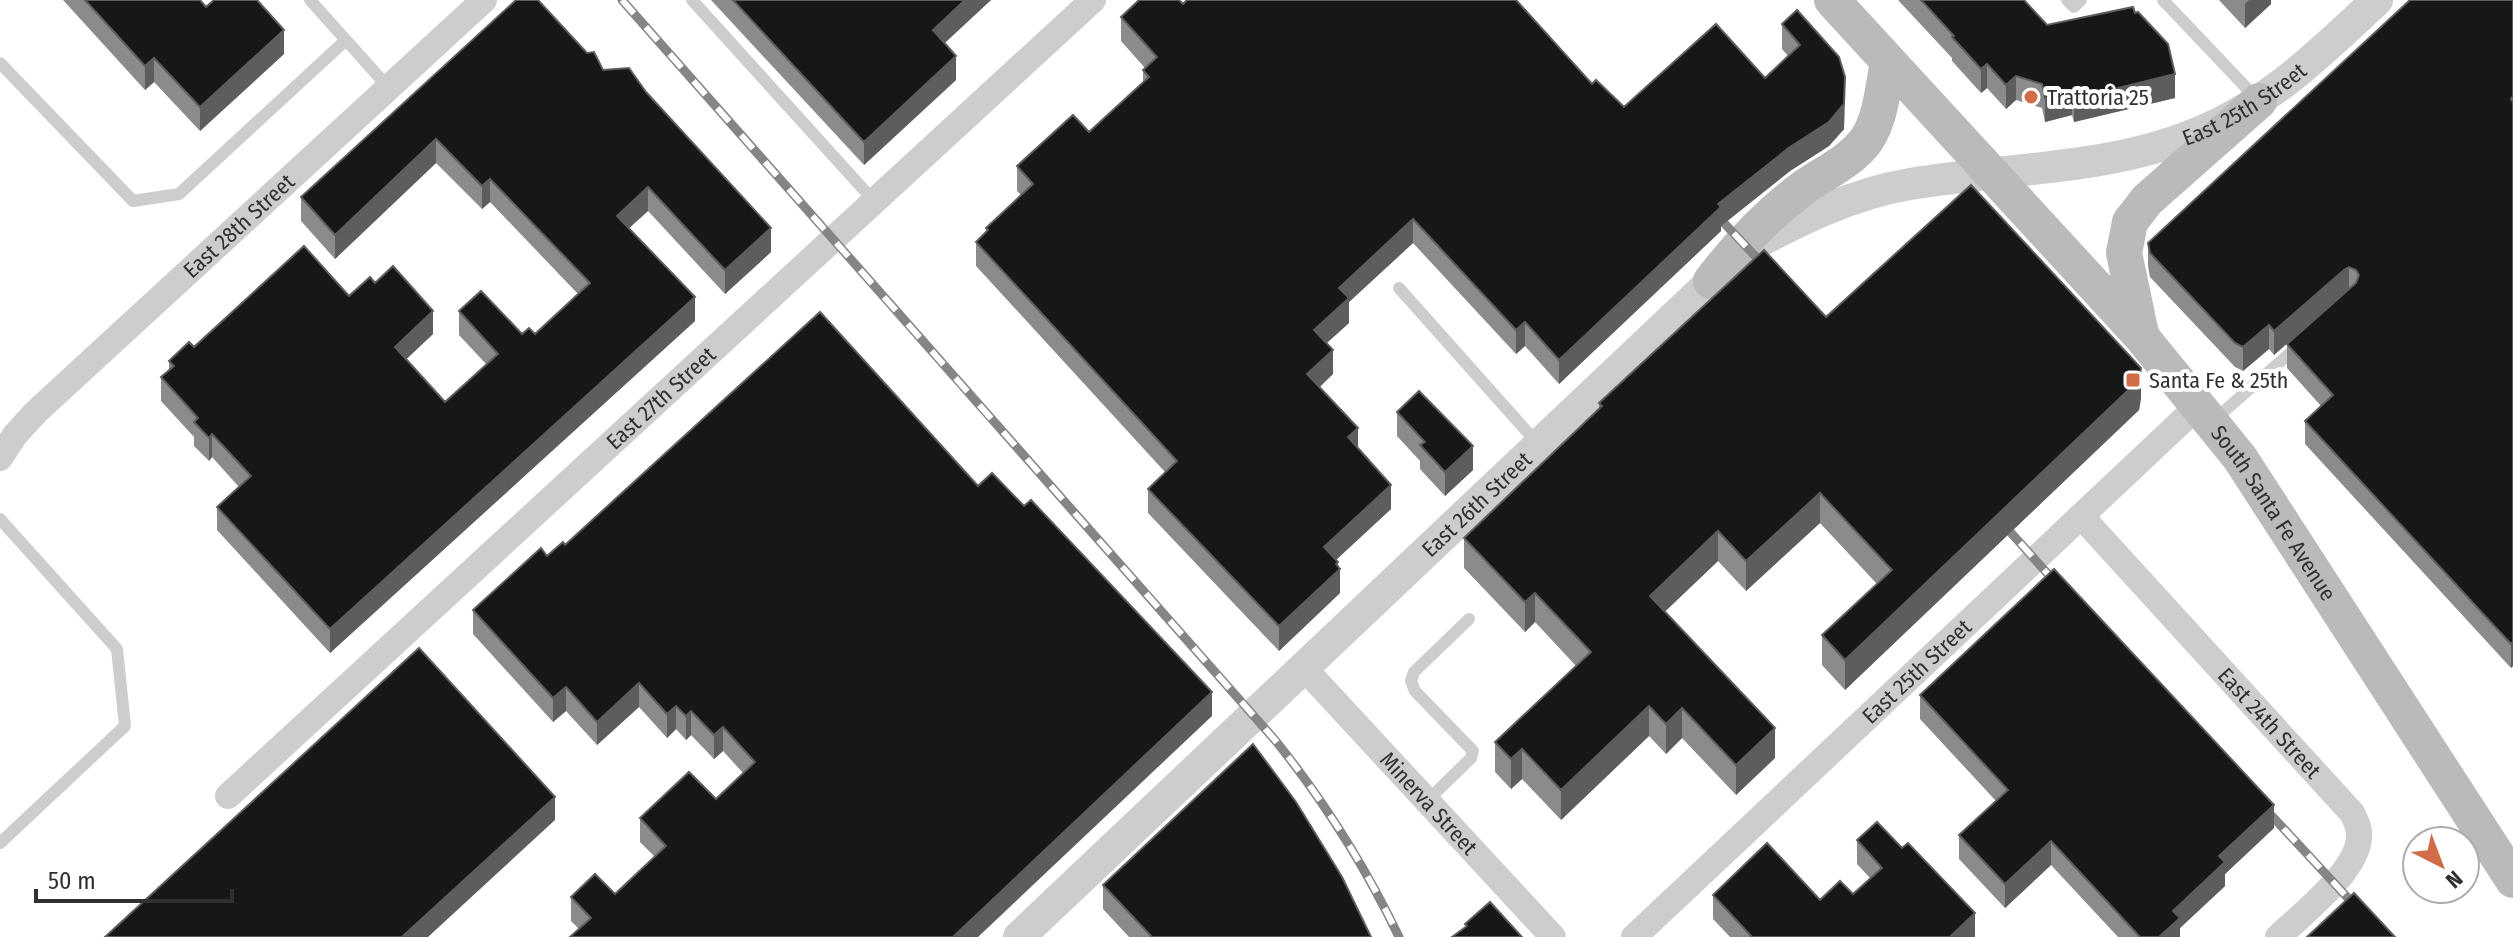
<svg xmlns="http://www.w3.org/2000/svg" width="2513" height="937" viewBox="0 0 2513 937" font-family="'Fira Sans Condensed',sans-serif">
  <rect width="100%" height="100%" fill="#fff"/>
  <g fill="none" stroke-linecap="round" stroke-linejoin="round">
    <path stroke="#cdcdcd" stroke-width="12" d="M310 0 388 87
      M692 0 874 201
      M2067 0 2074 7 2081 0
      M2163 0 2257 99
      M0 63 133 201 179 194 346 40
      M1399 288 1538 444
      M2214 420 2297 347
      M0 519 117 649 125 726 0 843
      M1427 801 1471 758 1473 751 1415 691 1411 681 1414 672 1469 619"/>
    <g stroke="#cdcdcd" stroke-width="26">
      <path id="s1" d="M0 458 15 435 36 412 484 0"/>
      <path id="s2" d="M2081 516 2352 813C2356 821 2360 828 2359 837 2358 871 2301 915 2278 937"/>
      <path id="s3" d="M1304 668 1553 937"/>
      <path id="s4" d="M228 796 1093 0"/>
      <path id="s5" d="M1634 937 2199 405"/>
    </g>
    <path stroke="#cdcdcd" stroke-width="32" id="s6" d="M1019 937 1747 248C1799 220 1851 194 1910 184 2010 167 2115 171 2209 128 2274 99 2326 48 2377 0"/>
    <g stroke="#bababa" stroke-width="36">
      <path id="s7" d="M1832 0 2141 336 2240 458 2513 880"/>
      <path d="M1711 281C1737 247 1768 214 1803 188 1824 173 1852 161 1867 139 1881 118 1883 87 1888 62"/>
      <path d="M2141 334 2124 253 2130 222 2147 200 2259 101"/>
    </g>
    <g stroke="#858585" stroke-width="9">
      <path id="rail" d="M622 0 1275 740C1324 801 1365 866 1399 937
        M1709 207 1772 274
        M1996 516 2063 591
        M2259 802 2384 937"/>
    </g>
    <use href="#rail" stroke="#fff" stroke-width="6" stroke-dasharray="18" stroke-linecap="butt"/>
  </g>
  <path fill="#8b8b8b" d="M63 0H200L206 7 284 54 200 131 154 82 145 90Z
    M516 0 603 70 646 92 771 252 725 294 648 211 629 228 695 321 330 653 217 530V507L239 487 212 457 209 461 194 446V437L161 401V377L169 370V361L194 347 349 296 375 283 433 334 406 359 445 402 486 364 459 335V311L522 334H535L578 294 490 202 482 209 436 163 335 259 301 221V197Z
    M711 0H991L944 43 956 80 864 165Z
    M1898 0H2024L2047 25 2135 13 2175 98 2074 122 2072 115 2045 122 2042 108 2016 100 2006 109 1987 88 1981 93 1952 61V58Z
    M2219 0H2271V4L2245 28Z
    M2513 0V666L2511 668 2305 444V421L2321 406 2287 368V344L2345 293 2274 355 2269 349 2243 371 2235 367 2150 277 2148 266V243Z
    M1183 4 1592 84 1624 107 1765 78 1788 56 1782 49V24L1797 10 1845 101 1844 129 1829 146 1790 171 1721 226V231L1559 384 1525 346 1516 354 1413 243 1349 302V323L1327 343 1333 374 1320 387 1358 449 1391 509 1336 560 1338 567 1340 593 1279 651 1148 513V489L1165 472 976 266V242L986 233V228L1021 195 1017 191V166L1089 132 1143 83V70L1145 68 1121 41V17Z
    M1826 317 2141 398 2139 410 1845 690 1822 665V635L1877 584 1820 523 1746 591 1718 561 1665 611 1775 758 1736 795 1682 738 1666 754 1649 736 1561 820 1522 779 1511 789 1495 772V742L1576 666 1535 622 1525 632 1464 568V538L1599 409V403Z
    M1397 412 1473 470 1445 496 1420 469V461L1397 436Z
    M978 486 1212 716 579 929 571 921V897L615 894 655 857 640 842V818L716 799 743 773 723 751 714 759 691 735 686 740 676 729 667 738 639 707 597 745 566 711 553 722 473 634V610L547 556 565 545Z
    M1920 695 2274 828 2225 874V886L2180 928V937H2118L2051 865 2005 908 1959 859V835L1996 801 1920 719Z
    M1857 840 1975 937H1730L1713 919V895L1820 900 1853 894 1870 878 1857 864Z
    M1103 885 1371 937H1129L1103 909Z"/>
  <path fill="#5d5d5d" d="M965 0H991L933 54V30Z
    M2249 0H2271V4L2245 28V4Z
    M284 30V54L200 131V107Z
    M956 56V80L864 165V142Z
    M154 58V82L145 90V66Z
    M1987 64V88L1981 93V69Z
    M2175 74V98L2074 122V99Z
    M2016 76V100L2006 109V85Z
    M1845 77 1844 129 1829 146 1790 171 1721 226V231L1559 384V360Z
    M2072 92V115L2045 122V98Z
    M436 139V163L335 259V235Z
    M490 179V202L482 209V186Z
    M648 187V211L617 239V216Z
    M1413 219V243L1349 302V323L1314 354V330L1339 288Z
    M771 228V252L725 294V270Z
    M2349 267V291L2344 293 2274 355V331L2344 270Z
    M695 297V321L330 653V629Z
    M433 311V334L395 370V347Z
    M1525 322V346L1516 354V330Z
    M2269 325V349L2243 371V347Z
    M1333 350V374L1307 398V374Z
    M2141 368V398L2139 410 1845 690V660Z
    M1358 428V452L1348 437Z
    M212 434V457L209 461V438Z
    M1473 446V470L1445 496V472Z
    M1391 485V509L1324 571V547Z
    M1820 493V523L1746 591V561Z
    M1718 531V561L1650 626V596Z
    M1338 562V570L1340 569V593L1279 651V626Z
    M1535 593V622L1525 632V602Z
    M2513 642V666L2511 668V644Z
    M639 683V707L597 745V722Z
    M566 687V711L553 722V698Z
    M1212 692V716L978 937H953Z
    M676 706V729L667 738V714Z
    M1649 706V736L1561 820V790Z
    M1682 708V738L1666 754V724Z
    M691 711V735L686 740V716Z
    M723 727V751L714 759V735Z
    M1775 728V758L1736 795V765Z
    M1522 749V779L1511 789V759Z
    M555 797V820L428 937H402Z
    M2274 805V828L2225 874V886L2180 928V937H2159L2173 911 2219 856Z
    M2051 841V865L2005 908V884Z
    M1975 913V937H1950Z"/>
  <path fill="#171717" stroke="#5d5d5d" stroke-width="2" d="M85 0H200L206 7 214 0H257L284 30 200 107 154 58 145 66Z
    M516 0H538L587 53 594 52 603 70 629 68 646 92 771 228 725 270 648 187 617 216 695 297 330 629 217 507 251 476 212 434 209 438 194 422 198 418 161 377 174 366 169 361 189 342 194 347 304 246 349 296 370 277 375 283 393 266 433 311 395 347 445 402 498 354 459 311 481 291 522 334 529 328 535 334 590 283 490 179 482 186 436 139 335 235 301 197Z
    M733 0H965L933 30 956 56 864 142Z
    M1139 0H1179L1183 4 1187 0H1516L1592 84 1596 80 1624 107 1716 24 1765 78 1800 45 1782 24 1797 10 1839 57 1845 77 1844 104 1829 122 1790 147 1718 204 1721 207 1559 360 1525 322 1516 330 1413 219 1339 288 1349 298 1314 330 1333 350 1307 374 1358 428 1348 437 1391 485 1324 547 1338 562 1336 564 1340 569 1279 626 1148 489 1177 461 976 242 988 230 986 228 1033 184 1017 166 1073 115 1089 132 1149 77 1143 70 1157 57 1121 17Z
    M1921 0H2024L2047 25 2133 7 2135 13 2138 12 2168 44 2175 74 2074 99 2072 92 2045 98 2042 84 2016 76 2006 85 1987 64 1981 69 1952 37 1954 36Z
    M2410 0H2513V96L2511 99 2513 102V642L2511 644 2305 421 2333 395 2287 344 2356 283 2359 275 2356 270 2349 267 2344 270 2274 331 2269 325 2243 347 2235 343 2150 253 2148 243Z
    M1971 185 2141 368 2139 380 1845 660 1822 635 1892 570 1820 493 1746 561 1718 531 1650 596 1775 728 1736 765 1682 708 1666 724 1649 706 1561 790 1522 749 1511 759 1495 742 1591 652 1535 593 1525 602 1464 538 1602 406 1599 403 1764 250 1826 317Z
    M820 312 978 486 992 473 1024 506 1031 500 1212 692 953 937H570L591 918 571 897 595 874 615 894 666 846 640 818 689 772 716 799 755 762 723 727 714 735 691 711 686 716 676 706 667 714 639 683 597 722 566 687 553 698 473 610 541 548 547 556 563 542 565 545Z
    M1419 391 1473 446 1445 472 1420 445 1425 442 1397 412Z
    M2054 569 2274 805 2219 856 2225 862 2173 911 2180 918 2159 937H2140L2051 841 2005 884 1959 835 2008 790 1920 695Z
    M419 648 555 797 402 937H105Z
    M1253 744 1296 802 1342 877 1371 937H1152L1103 885Z
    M1877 822 1902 848 1908 843 1975 913 1950 937H1752L1713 895 1767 843 1820 900 1840 881 1853 894 1882 868 1857 840Z
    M2354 893 2395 937H2307Z
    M1490 902 1522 937H1452L1467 926 1465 924Z"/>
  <g fill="#d06d48" stroke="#fff" stroke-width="3">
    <circle cx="2031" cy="97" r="8"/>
    <rect x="2125" y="372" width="16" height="16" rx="4"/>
  </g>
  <g text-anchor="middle" stroke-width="8" stroke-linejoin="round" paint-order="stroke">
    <g font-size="22" fill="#303030" stroke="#fff" text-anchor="start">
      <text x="2047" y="105">Trattoria 25</text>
      <text x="2149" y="388">Santa Fe &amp; 25th</text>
    </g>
    <g font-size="22" fill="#303030" stroke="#fff">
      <text dy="8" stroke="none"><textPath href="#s6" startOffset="1526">East 25th Street</textPath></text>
      <text dy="8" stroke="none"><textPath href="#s1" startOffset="334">East 28th Street</textPath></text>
      <text dy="8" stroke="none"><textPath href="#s4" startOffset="588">East 27th Street</textPath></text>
      <text dy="8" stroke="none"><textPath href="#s6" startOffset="630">East 26th Street</textPath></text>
      <text dy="8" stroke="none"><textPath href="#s7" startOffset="678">South Santa Fe Avenue</textPath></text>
      <text dy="8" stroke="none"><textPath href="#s5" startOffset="388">East 25th Street</textPath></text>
      <text dy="8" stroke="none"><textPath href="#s2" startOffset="280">East 24th Street</textPath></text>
      <text dy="8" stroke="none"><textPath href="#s3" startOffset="184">Minerva Street</textPath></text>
    </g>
  </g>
  <g transform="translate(2441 865) rotate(138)"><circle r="38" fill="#ffffff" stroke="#acacac" stroke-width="2"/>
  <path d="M0-6L14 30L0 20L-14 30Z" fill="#d06d48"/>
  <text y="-12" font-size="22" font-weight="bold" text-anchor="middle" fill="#303030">N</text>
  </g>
  <path d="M36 889v12h196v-12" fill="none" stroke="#303030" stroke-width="4"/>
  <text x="48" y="889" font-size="24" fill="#303030" stroke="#ffffff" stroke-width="6" paint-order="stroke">50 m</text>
</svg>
